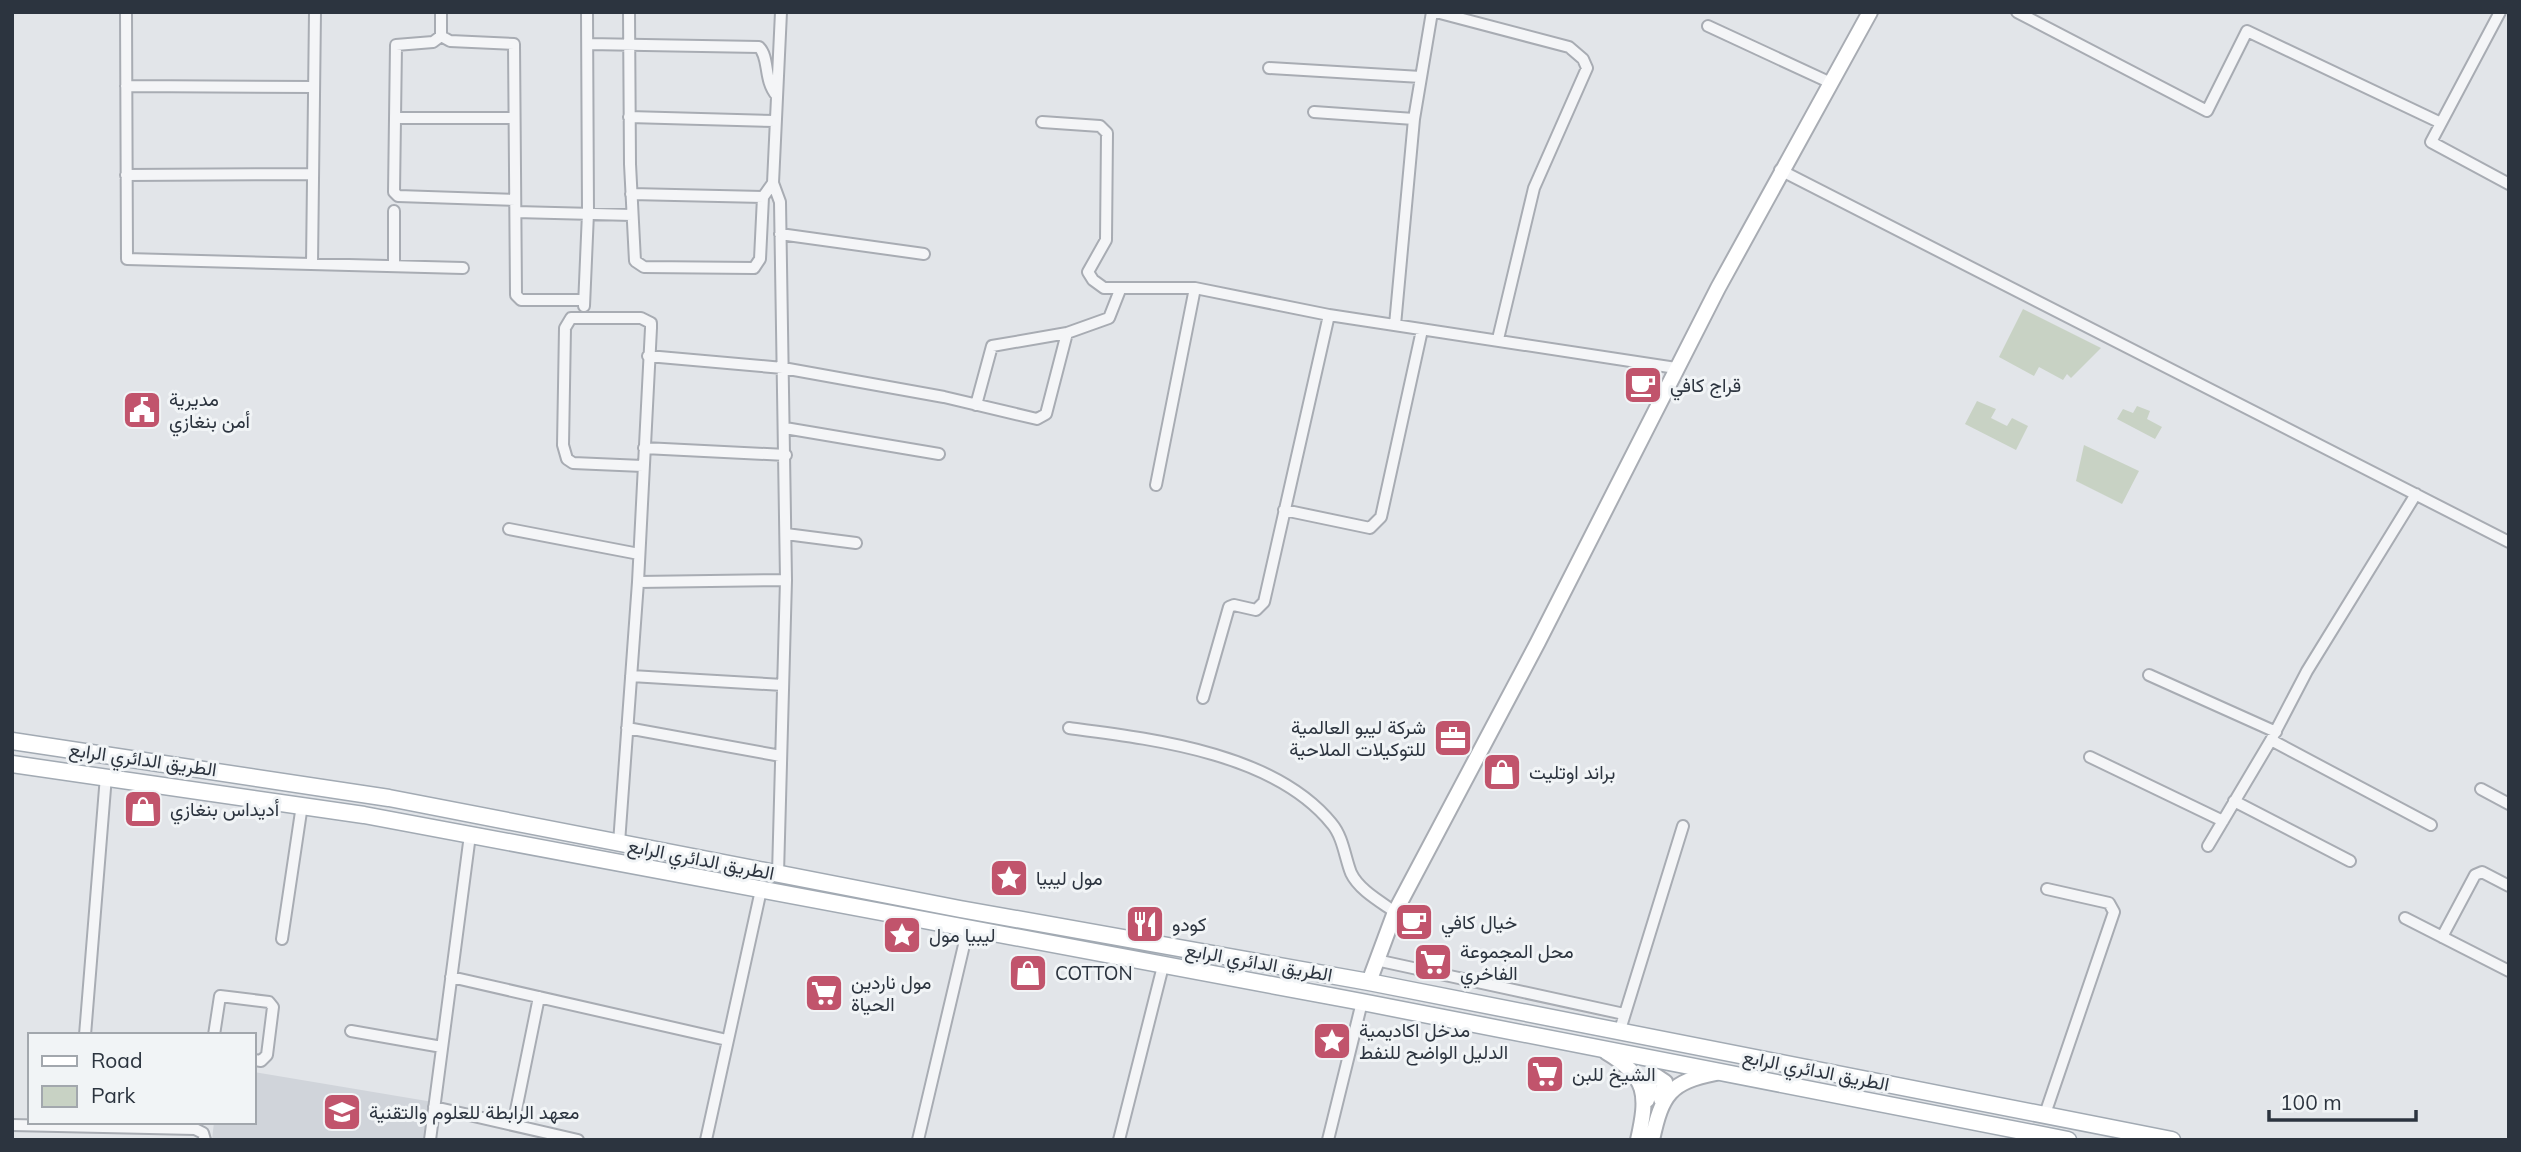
<svg xmlns="http://www.w3.org/2000/svg" width="2521" height="1152" viewBox="0 0 2521 1152" font-family="Mulish,Vazirmatn,sans-serif">
  <rect width="100%" height="100%" fill="#e2e5e9"/>
  <path fill="#d0d4da" d="M254 1072 433 1102 427 1140H212L214 1122H254Z"/>
  <path fill="#c8d2c4" d="M2023 309 2101 348 2071 378 2067 374 2063 380 2039 367 2034 376 1999 357Z
    M1977 401 1996 409 1991 418 2007 426 2012 418 2028 426 2016 450 1965 424Z
    M2137 406 2150 411 2147 419 2162 427 2155 439 2117 419 2123 409 2133 413Z
    M2084 445 2139 471 2122 504 2076 481Z"/>
  <g fill="none" stroke-linecap="round" stroke-linejoin="round">
    <g stroke="#a8acb3" stroke-width="14">
      <path id="street" d="M126 12 127 259 463 268
        M441 12V36
        M629 12 630 164 635 261 644 267 754 268 760 259 763 197 773 183
        M1436 12 1569 47 1583 59 1587 68 1534 188 1498 339
        M2017 12 2207 111 2247 31 2441 123
        M2500 12 2431 142 2509 184
        M1708 26 1831 83
        M441 36 450 41 514 44 516 295 521 300H584
        M441 36 433 42 396 45 394 192 398 196 515 200
        M588 44 759 47C770 58 763 80 777 96
        M1269 68 1421 77
        M126 86 314 87
        M1314 112 1414 119
        M629 117 775 121
        M395 118H514
        M1042 122 1100 126 1107 133 1106 240 1088 272 1093 280 1104 288H1195L1329 315 1676 368
        M1780 170 2509 542
        M126 175 313 174
        M631 194 763 197
        M516 212 632 215
        M780 234 924 254
        M312 264 315 12
        M394 266V211
        M584 306 588 213 587 12
        M1395 325 1414 119 1432 12
        M648 356 783 368 944 397 1037 419 1046 414 1067 333 1109 318 1120 290
        M976 405 992 346 1067 333
        M785 428 939 454
        M644 448 786 455
        M1156 485 1195 288
        M1284 510 1370 528 1381 517 1422 330
        M509 529 639 554
        M786 534 856 543
        M638 582 786 580
        M2149 675 2276 732
        M631 676 783 685
        M1203 698 1229 607 1234 605 1256 610 1264 602 1329 315
        M627 728 781 756
        M1069 728C1153 739 1275 753 1332 824 1343 837 1345 858 1351 873 1359 890 1381 902 1395 912
        M2271 740 2431 825
        M2090 757 2223 821
        M2481 789 2509 804
        M2234 801 2350 861
        M619 843 638 582 651 328V323L641 318H571L565 328 563 445 567 459 573 463 643 466
        M2208 846 2271 740 2307 671 2416 494
        M778 874 786 580 780 202 773 183 781 12
        M2405 918 2509 971
        M2442 937 2475 875 2482 872 2509 886
        M282 939 302 805
        M1376 960 1624 1014
        M451 977 727 1040
        M351 1031 442 1047
        M1619 1033 1683 826
        M85 1035 106 776
        M214 1035 220 996 269 1002 273 1007 267 1055 261 1061 254 1060
        M434 1107 578 1140
        M2045 1114 2114 912 2109 903 2047 889
        M12 1125 195 1129 203 1133 205 1140
        M513 1125 539 997
        M430 1140 470 835
        M706 1140 761 890
        M918 1140 968 928
        M1119 1140 1163 966
        M1328 1140 1362 1002"/>
    </g>
    <g stroke="#a8acb3" stroke-width="18">
      <path id="secondary" d="M1369 982 1395 912 1538 642 1718 288 1870 12
        M1606 1052C1648 1077 1648 1095 1638 1140
        M1647 1100 1651 1079 1656 1076 1665 1082 1661 1099
        M1652 1140C1662 1094 1670 1082 1716 1073"/>
    </g>
    <g stroke="#a2aab3" stroke-width="19">
      <path id="primary" d="M12 741 389 798 960 909 1369 982 2172 1140
        M12 764 364 815 1362 1002 2068 1140"/>
    </g>
    <use href="#street" stroke="#f4f5f7" stroke-width="10"/>
    <use href="#secondary" stroke="#fff" stroke-width="14"/>
    <use href="#primary" stroke="#fff" stroke-width="16"/>
  </g>
  <defs>
    <g id="cafe-square" transform="scale(2.0125)"><rect x="-9" y="-9" width="18" height="18" rx="4" fill="#c1546c" stroke="#f1f4f6"/><path d="M-5.5-4.5H6V0H3Q3 3.5 0 3.5H-2.5Q-5.5 3.5-5.5 0ZM3-3.2v2h1.7v-2ZM-6 4.5H4V6H-6Z" fill="#fff"/></g>
    <g id="civic-square" transform="scale(2.0125)"><rect x="-9" y="-9" width="18" height="18" rx="4" fill="#c1546c" stroke="#f1f4f6"/><path d="M-.6-6.5H3V-4.5H.6V-3L4-1V1h2V6H-6V1h2V-1L-.6-3ZM-1.2 2.5V6h2.4V2.5Z" fill="#fff"/></g>
    <g id="office-square" transform="scale(2.0125)"><rect x="-9" y="-9" width="18" height="18" rx="4" fill="#c1546c" stroke="#f1f4f6"/><path d="M-6-3h4V-5.5h4V-3h4V5H-6ZM-1-4.5V-3h2v-1.5ZM-6 0V1H6V0Z" fill="#fff"/></g>
    <g id="shop-square" transform="scale(2.0125)"><rect x="-9" y="-9" width="18" height="18" rx="4" fill="#c1546c" stroke="#f1f4f6"/><path d="M-5-2.5h2.3a2.7 3.5 0 0 1 5.4 0H5L5.5 6h-11ZM-1.5-2.5h3a1.5 2.3 0 0 0-3 0Z" fill="#fff"/></g>
    <g id="sight-square" transform="scale(2.0125)"><rect x="-9" y="-9" width="18" height="18" rx="4" fill="#c1546c" stroke="#f1f4f6"/><path d="M0-6L1.8-2.2L6-1.7L2.9 1.2L3.7 5.4L0 3.3L-3.7 5.4L-2.9 1.2L-6-1.7L-1.8-2.2Z" fill="#fff"/></g>
    <g id="restaurant-square" transform="scale(2.0125)"><rect x="-9" y="-9" width="18" height="18" rx="4" fill="#c1546c" stroke="#f1f4f6"/><path d="M-5-6h1v4h1v-4h1v4h1v-4h1v5L-1.5 .5V6h-2V.5L-5-1ZM5-6V6H3V1.5H1.5Q1.5-4 5-6Z" fill="#fff"/></g>
    <g id="supermarket-square" transform="scale(2.0125)"><rect x="-9" y="-9" width="18" height="18" rx="4" fill="#c1546c" stroke="#f1f4f6"/><path d="M-6-5.5h2.5l.6 2H6L4.5 2H-2.5L-4.4-4H-6ZM-1.5 3.2a1.3 1.3 0 1 0 .1 0ZM3 3.2a1.3 1.3 0 1 0 .1 0Z" fill="#fff"/></g>
    <g id="university-square" transform="scale(2.0125)"><rect x="-9" y="-9" width="18" height="18" rx="4" fill="#c1546c" stroke="#f1f4f6"/><path d="M0-5L7-2L0 1L-7-2ZM-4 1L0 2.5L4 1V4Q0 6-4 4Z" fill="#fff"/></g>
  </defs>
  <g fill-rule="evenodd">
    <use href="#cafe-square" x="1643" y="385"/>
    <use href="#civic-square" x="142" y="410"/>
    <use href="#office-square" x="1453" y="738"/>
    <use href="#shop-square" x="1502" y="772"/>
    <use href="#shop-square" x="143" y="809"/>
    <use href="#sight-square" x="1009" y="878"/>
    <use href="#cafe-square" x="1414" y="922"/>
    <use href="#restaurant-square" x="1145" y="924"/>
    <use href="#sight-square" x="902" y="935"/>
    <use href="#supermarket-square" x="1433" y="962"/>
    <use href="#shop-square" x="1028" y="973"/>
    <use href="#supermarket-square" x="824" y="993"/>
    <use href="#sight-square" x="1332" y="1041"/>
    <use href="#supermarket-square" x="1545" y="1074"/>
    <use href="#university-square" x="342" y="1112"/>
  </g>
  <g text-anchor="middle" stroke-width="6" stroke-linejoin="round" paint-order="stroke">
    <g font-size="19" fill="#2c343f" stroke="#f1f4f6" text-anchor="start">
      <text x="1670" y="392">قراج كافي</text>
      <text x="169" y="406">مديرية<tspan x="169" dy="22">أمن بنغازي</tspan></text>
      <text x="1426" y="734" text-anchor="end">شركة ليبو العالمية<tspan x="1426" dy="22">للتوكيلات الملاحية</tspan></text>
      <text x="1529" y="779">براند اوتليت</text>
      <text x="170" y="816">أديداس بنغازي</text>
      <text x="1036" y="885">مول ليبيا</text>
      <text x="1441" y="929">خيال كافي</text>
      <text x="1172" y="931">كودو</text>
      <text x="929" y="942">ليبيا مول</text>
      <text x="1460" y="958">محل المجموعة<tspan x="1460" dy="22">الفاخري</tspan></text>
      <text x="1055" y="980">COTTON</text>
      <text x="851" y="989">مول ناردين<tspan x="851" dy="22">الحياة</tspan></text>
      <text x="1359" y="1037">مدخل اكاديمية<tspan x="1359" dy="22">الدليل الواضح للنفط</tspan></text>
      <text x="1572" y="1081">الشيخ للبن</text>
      <text x="369" y="1119">معهد الرابطة للعلوم والتقنية</text>
    </g>
    <g font-size="19" fill="#2c343f" stroke="#f1f4f6">
      <text transform="translate(143 759) rotate(8)" y="7">الطريق الدائري الرابع</text>
      <text transform="translate(701 859) rotate(11)" y="7">الطريق الدائري الرابع</text>
      <text transform="translate(1259 962) rotate(10)" y="7">الطريق الدائري الرابع</text>
      <text transform="translate(1816 1070) rotate(11)" y="7">الطريق الدائري الرابع</text>
    </g>
  </g>
  <rect width="2521" height="1152" fill="none" stroke="#2c343f" stroke-width="28"/>
  <rect x="28" y="1033" width="228" height="91" fill="#f1f4f6" stroke="#a2a7ad" stroke-width="2"/>
  <rect x="42" y="1056" width="35" height="10" fill="#ffffff" stroke="#a2a7ad" stroke-width="2"/>
  <text x="91" y="1068" font-size="21" fill="#2c343f">Road</text>
  <rect x="42" y="1086" width="35" height="21" fill="#c8d2c4" stroke="#a2a7ad" stroke-width="2"/>
  <text x="91" y="1103" font-size="21" fill="#2c343f">Park</text>
  <path d="M2269 1110v10h147v-10" fill="none" stroke="#2c343f" stroke-width="3.5"/>
  <text x="2280" y="1110" font-size="21" fill="#2c343f" stroke="#f1f4f6" stroke-width="5" paint-order="stroke">100 m</text>
</svg>
